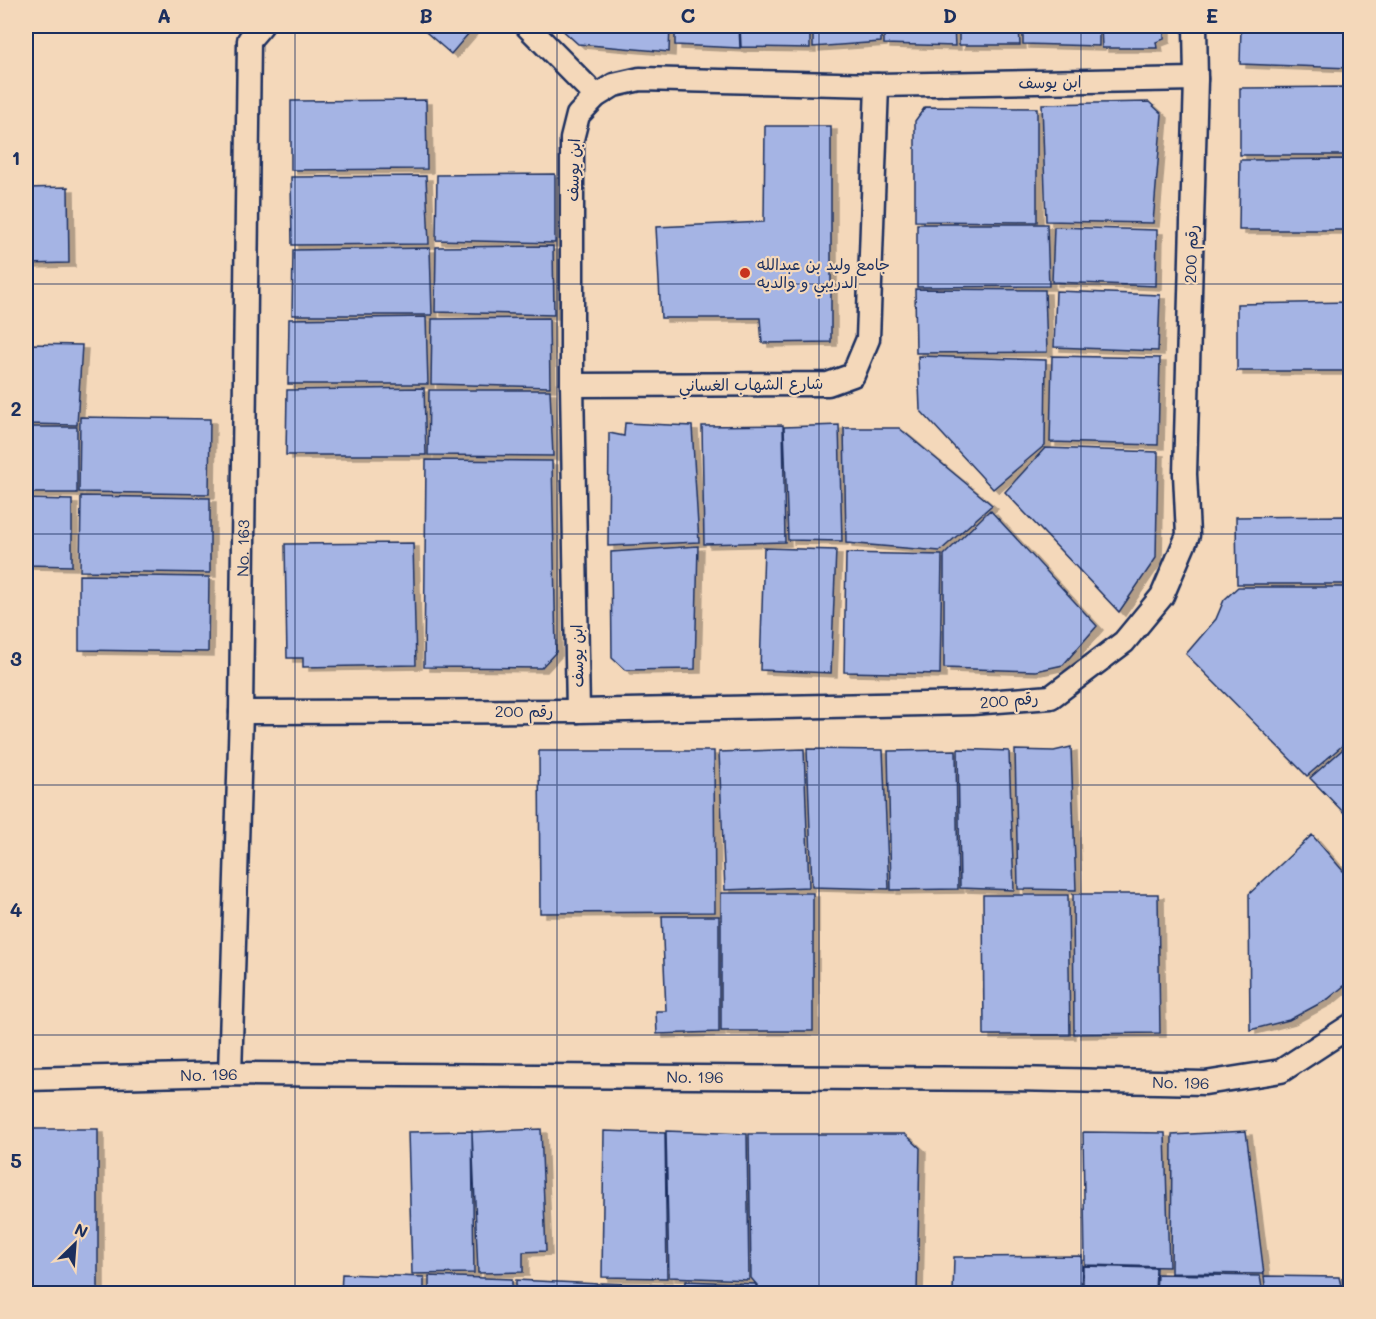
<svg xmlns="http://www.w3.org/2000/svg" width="1376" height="1319" viewBox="0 0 1376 1319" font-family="Mali,'Playpen Sans Arabic',sans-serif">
  <defs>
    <filter id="shadow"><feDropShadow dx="6" dy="4" stdDeviation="0" flood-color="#0004"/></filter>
  </defs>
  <rect width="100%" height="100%" fill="#f4d8ba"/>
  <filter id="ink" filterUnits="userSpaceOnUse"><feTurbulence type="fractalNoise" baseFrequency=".0167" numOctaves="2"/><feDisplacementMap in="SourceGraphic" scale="12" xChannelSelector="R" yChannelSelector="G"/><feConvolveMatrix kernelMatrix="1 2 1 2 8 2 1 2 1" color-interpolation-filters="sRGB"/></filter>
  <g filter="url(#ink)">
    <path fill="#a5b4e4" stroke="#1b2f5e" stroke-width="1.5" filter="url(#shadow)" d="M419 26H475L451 54Z
      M558 26H670L669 52 578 44Z
      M675 26H739L740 48 675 45Z
      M740 26H810V48L741 47Z
      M813 26H881V42L813 47Z
      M884 26H954L955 46 884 44Z
      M959 26H1019L1020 45H959Z
      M1023 26H1099V46L1023 44Z
      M1101 26H1164V39L1156 42 1157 48H1102Z
      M1241 26H1350V68L1240 64Z
      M1350 87V155H1240V88Z
      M426 100 427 169 291 170V101Z
      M1149 102 1162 114 1153 223 1046 221 1042 104Z
      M925 107 1037 108V222L915 221V121Z
      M765 126H831V342L762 343 760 318H661L656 227 764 222Z
      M1350 159V230H1239L1240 160Z
      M555 174V243L436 240 437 175Z
      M426 176 429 244 292 245 291 177Z
      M68 187 69 263 26 264V188Z
      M917 224H1047L1049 286 917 287Z
      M1054 227 1157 230 1156 286 1052 282Z
      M553 246 554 315 435 312 436 247Z
      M430 248 432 315H292L293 250Z
      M915 289 1045 290 1047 352 916 353Z
      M1056 291 1160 295 1158 351 1054 347Z
      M1350 302V371H1237V304Z
      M426 317 428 384H288L289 319Z
      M549 318 550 387 431 384 432 319Z
      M26 344 82 345 77 425 26 424Z
      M918 356 1046 360 1045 445 993 489 920 410Z
      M1052 356 1160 358 1158 445 1050 442Z
      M424 388 426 455H286L287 390Z
      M429 390H550L553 456 428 455Z
      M80 417 210 419 209 494 79 492Z
      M625 423 692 426 699 542 608 546 609 433 624 436Z
      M783 425 785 542 704 544 702 426Z
      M839 425 842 541 788 540 784 427Z
      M26 427H77V493H26Z
      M844 428H899L992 505 940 551 846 543Z
      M1045 448 1158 452 1156 558 1119 612 1005 492Z
      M426 460 552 461 556 652 541 668 424 667Z
      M81 496 210 498V573L80 571Z
      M26 499 72 500V566L26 565Z
      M990 510 1097 626 1063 665 1036 671 944 668V555Z
      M1350 516V584H1237L1236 517Z
      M413 543 416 665 303 667V658H287L285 544Z
      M698 546 695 669 625 670 612 658 611 552Z
      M764 548 836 550 831 673 760 670Z
      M846 553 942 555 940 674 844 672Z
      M79 575 209 577 208 652 79 650Z
      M1238 587H1350V739L1307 776 1186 654 1216 619 1224 600Z
      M1350 743V819L1310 778Z
      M1071 747 1076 890 1018 889 1015 750 1054 751Z
      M804 749 809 887 725 890 719 752Z
      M807 749 883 750 889 889 812 887Z
      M958 749 1009 751 1014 890 960 888Z
      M956 750 958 889 891 890 888 751Z
      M539 751H714L715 912 540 913Z
      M1312 835 1350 879V981L1328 999 1289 1020 1250 1030 1249 894Z
      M721 893H813V1031H721Z
      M1073 894H1158L1160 1033 1074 1034Z
      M983 895H1068L1070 1035H984Z
      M662 916H719V1032L657 1034 656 1011H666Z
      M26 1129H98V1294H26Z
      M541 1129 546 1251 523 1252V1272L478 1273 472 1132Z
      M472 1131 474 1273 412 1274 408 1132Z
      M604 1131 665 1133 667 1278 602 1277Z
      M666 1131 747 1134 749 1280 669 1277Z
      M1246 1131 1264 1274 1171 1273 1172 1135Z
      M1083 1132 1165 1133 1169 1267 1085 1265Z
      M749 1134H905L920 1148 917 1294H757V1285L751 1278Z
      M1082 1256 1081 1294H953L954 1257Z
      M1083 1266 1156 1268 1155 1294H1083Z
      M342 1274 424 1277V1294H341Z
      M1157 1274 1260 1276 1263 1294H1156Z
      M1350 1274V1294H1346L1342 1278Z
      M429 1276 512 1279V1294H429Z
      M1264 1276 1339 1277 1343 1294H1266Z
      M516 1280 599 1284V1294H516Z
      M686 1281 756 1284V1294H685Z
      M601 1283 685 1286 684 1294H601Z"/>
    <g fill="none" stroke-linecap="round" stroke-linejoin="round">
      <g stroke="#1b2f5e" stroke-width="27">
        <g id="street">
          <path d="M527 26 596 96"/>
          <path d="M572 385 828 384 853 375 868 339 877 85"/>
          <path d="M578 711 572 385V139L578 115 596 96 614 85 640 79 877 85 1196 79"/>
          <path d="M241 712 578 711 972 703 1051 697 1124 642 1162 596 1188 535 1185 474 1196 79 1195 26"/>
          <path id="s1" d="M230 1074 241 712 249 40 261 26"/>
          <path id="s2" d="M26 1079 230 1074 1013 1079 1205 1083 1281 1071 1350 1026"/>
        </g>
      </g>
      <use href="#street" stroke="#f4d8ba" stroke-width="22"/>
    </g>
  </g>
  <path fill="none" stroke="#1b2f5e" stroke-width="1.5" stroke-opacity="0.55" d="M295 26V1294M557 26V1294M819 26V1294M1081 26V1294M26 284H1350M26 534H1350M26 785H1350M26 1035H1350"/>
  <circle fill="#c8321e" stroke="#f4d8ba" stroke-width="2" cx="745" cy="273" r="6"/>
  <g text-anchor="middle" stroke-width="4.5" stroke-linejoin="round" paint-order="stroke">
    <g font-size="16" fill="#1b2f5e" stroke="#f4d8ba">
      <text transform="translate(1050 82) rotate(-1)" y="6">ابن يوسف</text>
      <text transform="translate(573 170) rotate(-88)" y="6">ابن يوسف</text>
      <text transform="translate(1191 254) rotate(-88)" y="6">رقم 200</text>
      <text transform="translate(751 384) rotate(-1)" y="6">شارع الشهاب الغساني</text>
      <text dy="6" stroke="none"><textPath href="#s1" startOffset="526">No. 163</textPath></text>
      <text transform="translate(577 656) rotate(-91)" y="6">ابن يوسف</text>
      <text transform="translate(1009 700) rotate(-5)" y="6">رقم 200</text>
      <text x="524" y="717">رقم 200</text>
      <text dy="6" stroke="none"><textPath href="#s2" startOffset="183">No. 196</textPath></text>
      <text dy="6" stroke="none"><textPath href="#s2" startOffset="669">No. 196</textPath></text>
      <text dy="6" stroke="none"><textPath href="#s2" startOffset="1155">No. 196</textPath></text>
    </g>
    <g font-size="16" fill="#1b2f5e" stroke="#f4d8ba" text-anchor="start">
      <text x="757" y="270">جامع وليد بن عبدالله<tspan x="757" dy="18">الدريبي و والديه</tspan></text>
    </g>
  </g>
  <rect width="1376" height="1319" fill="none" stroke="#f4d8ba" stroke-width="66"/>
  <g transform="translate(75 1244) rotate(25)" stroke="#f4d8ba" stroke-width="4.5" paint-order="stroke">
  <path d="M0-4.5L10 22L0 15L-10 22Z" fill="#1b2f5e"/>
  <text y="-9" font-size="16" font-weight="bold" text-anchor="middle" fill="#1b2f5e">N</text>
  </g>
  <rect x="33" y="33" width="1310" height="1253" fill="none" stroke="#1b2f5e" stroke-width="2"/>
  <g font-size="20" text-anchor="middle" font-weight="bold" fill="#1b2f5e">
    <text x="164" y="23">A</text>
    <text x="426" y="23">B</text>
    <text x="688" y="23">C</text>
    <text x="950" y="23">D</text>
    <text x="1212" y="23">E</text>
    <text x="16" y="165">1</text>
    <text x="16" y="416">2</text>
    <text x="16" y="666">3</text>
    <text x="16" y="917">4</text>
    <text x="16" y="1168">5</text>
  </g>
</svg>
